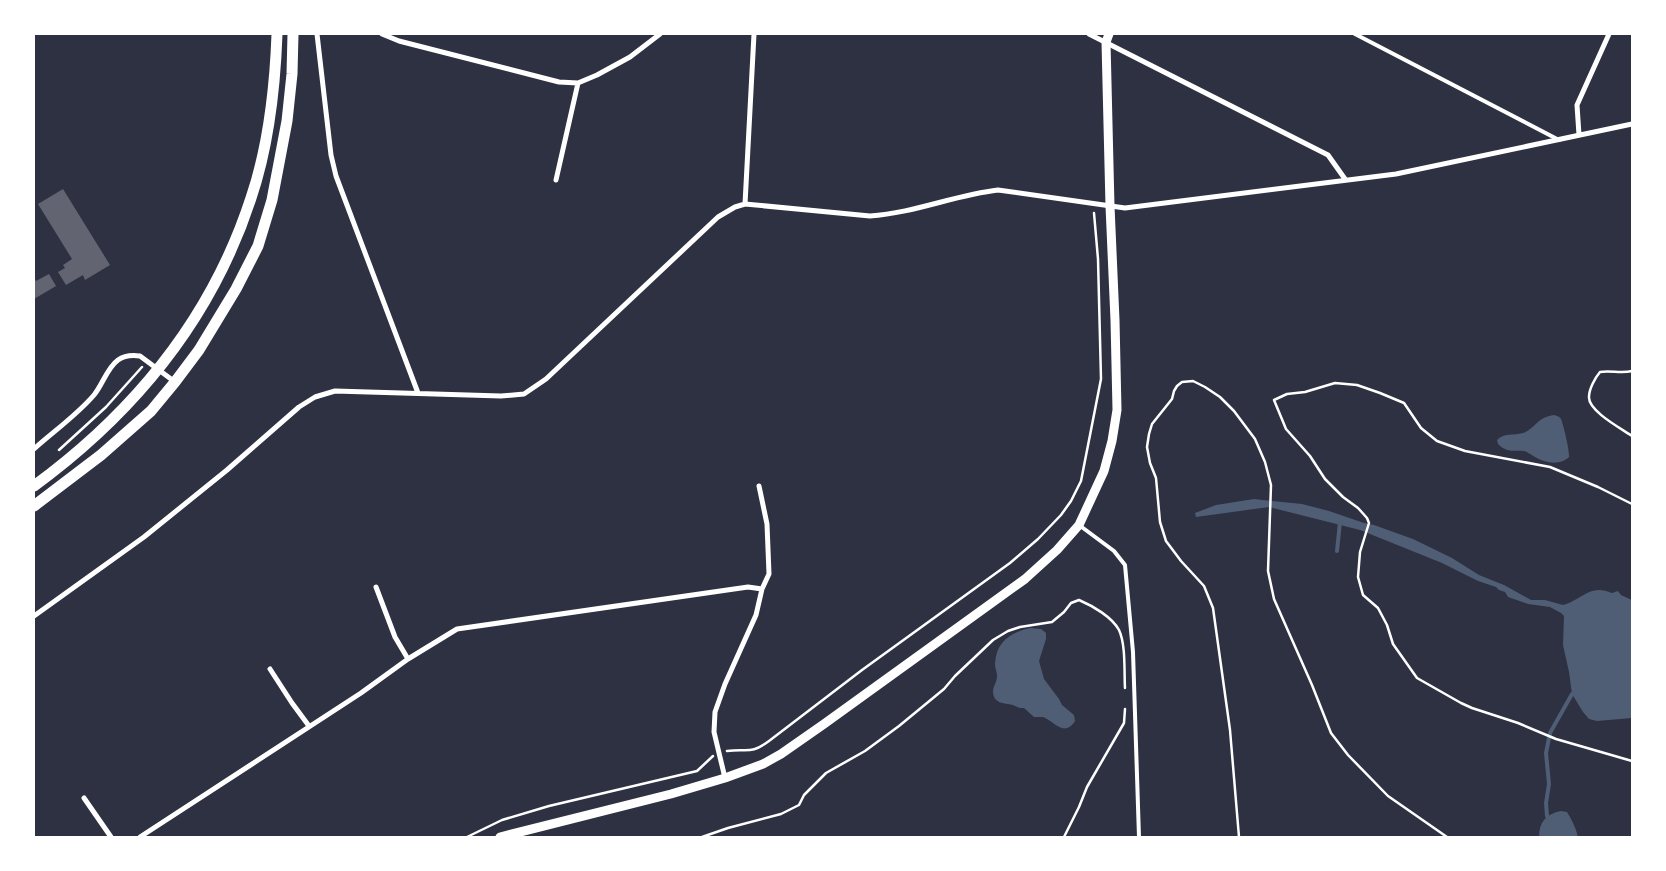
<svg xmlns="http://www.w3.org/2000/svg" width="1666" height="871" viewBox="0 0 1666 871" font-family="'PT Serif',serif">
  <rect width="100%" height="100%" fill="#2d3142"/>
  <path fill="#4f5d75" d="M1554 415C1557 416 1559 416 1561 419 1563 423 1570 452 1569 457 1560 466 1545 463 1535 457 1531 455 1528 452 1524 451 1513 450 1507 453 1498 444L1497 440C1505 432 1513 436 1523 433 1535 429 1537 417 1554 415Z
    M1254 499 1302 504 1329 511 1364 523 1374 525 1413 539 1452 558 1479 575 1504 585 1531 600H1545L1563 605C1582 600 1590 583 1612 593L1618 591 1621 595 1632 600V718L1597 721 1589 719 1583 712 1572 694 1569 672 1563 645 1564 616 1561 613 1550 607 1528 604 1508 597 1505 592 1499 590 1496 587 1478 581 1442 563 1360 530 1269 507 1196 517 1195 513 1216 505Z
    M1030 628 1041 629 1046 633V639L1039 661 1044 679 1059 699 1062 705 1074 715 1075 721C1064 738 1054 721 1043 717 1042 717 1034 717 1034 717L1024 708C1019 708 1017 707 1013 705 1004 703 993 704 993 691 993 686 997 682 997 676 997 672 995 668 995 664 996 642 1010 633 1030 628Z
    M1561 811 1567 812C1572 820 1576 828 1578 837H1539C1539 822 1546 814 1561 811Z"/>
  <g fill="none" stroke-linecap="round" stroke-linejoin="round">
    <path stroke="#4f5d75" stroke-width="4" d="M1337 551 1340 522
      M1547 816 1546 803 1549 784 1546 753 1550 733 1572 694"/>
  </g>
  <path fill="#626471" d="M63 189 110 265 85 280 83 275 66 285 58 272 65 268 63 265 72 259 38 204Z
    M49 274 56 286 34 299V277L36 281Z"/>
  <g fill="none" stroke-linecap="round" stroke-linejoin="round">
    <path stroke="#fff" stroke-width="2.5" d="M1632 371C1621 374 1611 370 1600 372 1595 378 1589 389 1589 397 1588 411 1622 429 1632 436
      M59 450 106 407 142 367
      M1632 504 1598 487 1550 467 1465 451 1437 441 1421 428 1404 403 1380 393 1357 385 1335 383 1305 392 1287 394 1274 400 1286 429 1310 456 1325 479 1343 497 1358 508 1367 518 1369 523 1360 552 1358 577 1363 595 1378 608 1387 625 1393 644 1417 678 1461 703 1472 708 1518 723 1556 739 1632 761
      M727 751C748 748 750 755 769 741L862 670 1010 563 1038 539 1061 515 1071 501 1081 481 1101 379 1098 259 1094 213
      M467 837 502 820 549 806 697 771 713 756
      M702 837 728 828 781 814 799 805 804 795 826 773 865 751 899 726 944 689 955 676 993 640 1008 631 1020 627 1052 622 1064 612 1071 603 1079 600C1093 606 1112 617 1119 630 1126 645 1124 672 1125 688
      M1064 837 1079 807 1087 787 1124 723 1125 709
      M1239 837 1230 730 1213 608 1204 586 1181 561 1166 541 1160 522 1156 478 1150 463 1147 447 1149 434 1152 424 1172 399 1174 391 1177 386 1182 382 1193 381 1205 387 1220 397 1234 411 1255 439 1265 462 1271 485 1268 571 1274 599 1312 685 1331 733 1348 755 1388 796 1447 837"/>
    <path stroke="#fff" stroke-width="4" d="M1355 34 1559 140
      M1079 525 1114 551 1125 565 1133 652 1139 837"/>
    <path stroke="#fff" stroke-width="5" d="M317 34 331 155 336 176 418 393
      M382 34 399 41 559 82 578 83 597 75 630 57 660 34
      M1089 34 1328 155 1345 179
      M1579 135 1577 105 1609 34
      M556 180 578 83
      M745 204 754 34
      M34 449C54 431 77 415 94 395 103 384 107 368 118 360 125 355 133 355 140 356L175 382
      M376 587 395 637 408 659
      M34 616 144 537 227 470 299 407 315 397 335 391 501 396 524 394 546 379 718 217 735 207 745 204 870 216C914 213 955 195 998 190L1125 208 1396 174 1632 124
      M270 669 292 703 309 726
      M725 778 714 732 715 712 725 684 756 615 762 589 769 574 767 524 759 486
      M84 798 111 837
      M140 837 361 693 408 659 457 629 748 587 762 589"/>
    <path stroke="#fff" stroke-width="9" d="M500 837 671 794 725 778 763 764 781 754 824 724 1025 579 1057 550 1079 525 1104 471 1112 441 1117 410 1115 320 1110 206 1106 42 1109 34"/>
    <path stroke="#fff" stroke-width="11" d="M34 486C135 412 212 318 251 198 269 145 275 89 277 34
      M34 506 101 455 151 411 175 382 199 350 236 289 258 246 272 200 287 121 292 74 293 34"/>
  </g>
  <rect width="1666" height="871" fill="none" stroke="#ffffff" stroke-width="70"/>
</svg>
